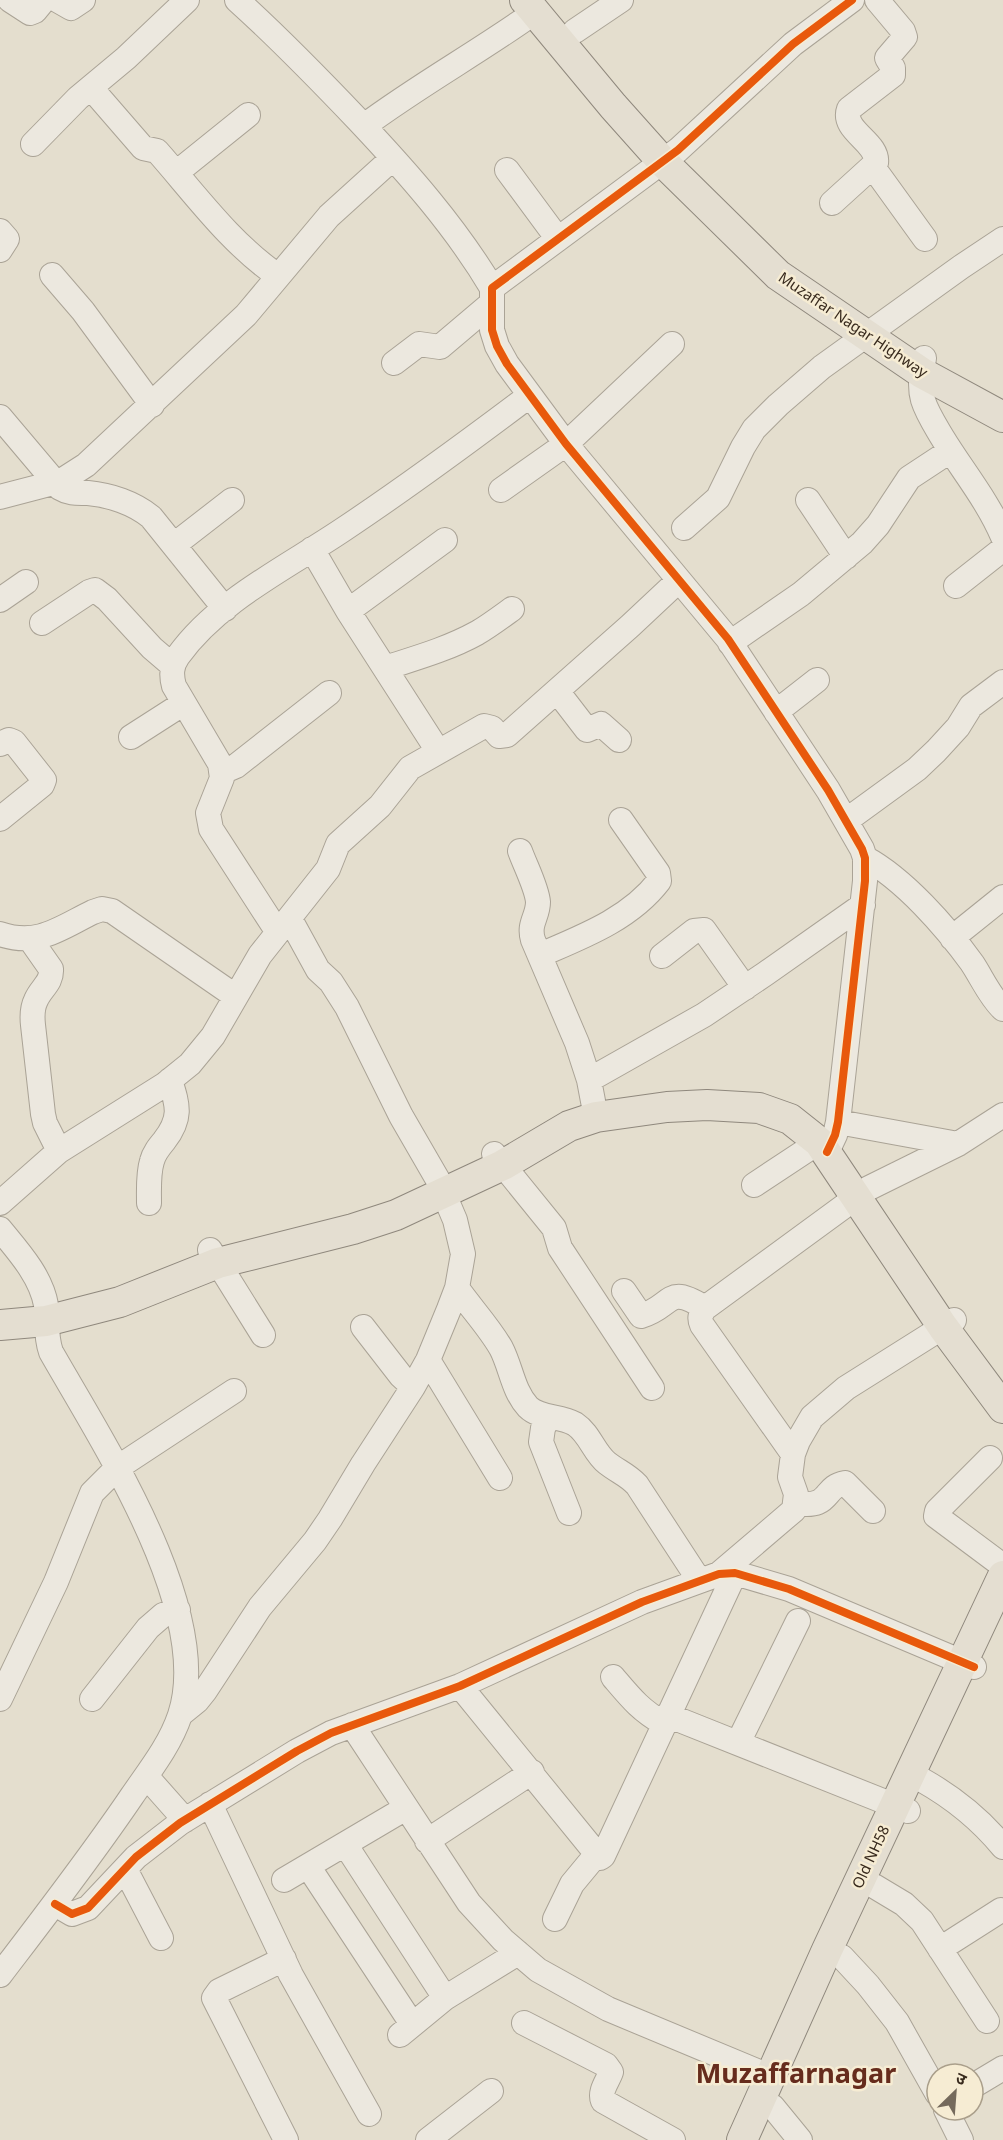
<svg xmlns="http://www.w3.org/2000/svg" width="1003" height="2140" viewBox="0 0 1003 2140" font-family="Georgia,'Noto Sans Devanagari',serif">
  <rect width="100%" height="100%" fill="#e4dece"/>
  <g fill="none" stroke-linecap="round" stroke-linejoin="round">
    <g stroke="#aaa396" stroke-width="26">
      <path id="minor" d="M10 0 30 13 35 11 44 0
        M57 0 71 8 83 0
        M237 0C279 38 319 79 358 120 407 172 455 226 492 288
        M575 31 621 0
        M91 88 143 148 157 151C195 194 230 243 278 276
        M364 126C419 85 479 52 535 12
        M33 144 78 98 126 58 187 0
        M873 167 925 239
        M507 170 558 239
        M176 173 248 115
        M832 203 876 163C879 142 841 131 849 109L893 75V68L887 58 905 37 903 31 877 0
        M0 231 7 239 0 250
        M52 275 83 311 152 405
        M924 358C922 372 919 386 923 400 927 413 935 425 942 437 962 470 988 501 1003 537
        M394 363 419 344 440 347 492 303
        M0 417 60 488C70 494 77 493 88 493 110 495 134 503 151 517L225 609
        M501 490 566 444 672 344
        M0 497 61 481 86 465 246 315 329 216 393 158
        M808 500 846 557
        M684 528 718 498 743 447 754 429 778 405 822 367 961 267 1003 239
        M174 545 232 500
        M312 549 348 611 438 751
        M956 586 1003 549
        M0 600 26 582
        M348 611 445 540
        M42 623 89 592 95 590 107 599 152 648 173 666
        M730 643 801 594 862 543 878 525 909 478 950 451
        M385 668C416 658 448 649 477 633 489 626 501 617 512 609
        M557 691 587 730 601 724 619 740
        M776 712 817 680
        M131 737 184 703
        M0 744 9 740 14 742 44 780 42 785 0 819
        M222 772 236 766 329 693
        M847 820 917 769 936 751 958 727 971 706 1003 682
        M520 851C525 865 537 888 538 902 538 917 528 923 533 940L577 1043 589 1080
        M865 858C904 879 946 927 972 963 982 978 990 997 1003 1009
        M277 931 211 829 208 813 222 778 220 764 174 686C171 675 171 666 178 656 218 600 288 567 344 529 407 487 468 442 529 396
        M0 934C38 947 60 928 93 912L102 909 112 911 235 996
        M952 938 1003 897
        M30 939 51 969C52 983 41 988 36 1000 32 1008 32 1016 33 1025L43 1114 45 1123 59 1151
        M540 955C582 937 630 919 659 881L658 873 621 820
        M662 956 694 931 704 930 745 988
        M596 1117 589 1080 704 1015 765 974 863 905
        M838 1122 958 1144
        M827 1152 835 1135 838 1122 865 881V858L862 849 828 790 728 639 566 444 507 364 497 346 492 330V288L678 150 793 44 852 0
        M494 1154 554 1228 560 1248 652 1388
        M754 1185 819 1142
        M0 1203 59 1151 164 1085 190 1064 213 1036 260 955 328 869 338 844 380 806 410 768 484 726 492 728 499 736 507 735 630 626 678 581
        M149 1203C149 1189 148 1174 152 1161 154 1153 159 1147 164 1141 182 1118 178 1106 170 1080
        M0 1229C18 1251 41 1276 46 1305 48 1322 45 1335 51 1352 101 1440 214 1611 180 1715 170 1745 150 1770 132 1796 90 1858 45 1916 0 1975
        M210 1250 263 1335
        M457 1288C471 1308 489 1327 501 1348 511 1367 513 1391 528 1407 540 1419 560 1415 575 1424 590 1434 594 1453 607 1463 617 1471 628 1475 637 1485L699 1580
        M624 1291 641 1316C674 1306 666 1283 705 1308
        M363 1327 401 1376 413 1387
        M428 1360 500 1478
        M549 1417 543 1428 541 1442 569 1513
        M793 1454 702 1325C699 1318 700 1315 705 1308L869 1188 958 1144 1003 1115
        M990 1458 937 1511 936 1516 1003 1566
        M796 1503C832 1509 822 1487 845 1483L873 1511
        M719 1574 794 1510 796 1494 790 1477 793 1454 798 1441 812 1417 846 1388 954 1320
        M613 1677C630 1697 640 1710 663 1723
        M460 1686 600 1858 603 1856 735 1573
        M0 1699 56 1582 92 1493 117 1468 234 1391
        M92 1699 148 1628 163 1615 178 1610
        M181 1714 197 1701 205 1691 260 1607 315 1541 330 1519 363 1464 413 1387 428 1360 449 1309 457 1288 463 1254 455 1220 438 1180 401 1116 347 1007 331 982 318 970 290 919
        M667 1715 908 1811
        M352 1725 469 1903 503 1940 538 1970 608 2009 771 2077
        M738 1743 798 1621
        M146 1776 185 1820
        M922 1780C954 1798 980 1819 1003 1847
        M210 1804 291 1975 369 2114
        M427 1841 532 1772
        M345 1844 445 1998
        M308 1866 412 2024
        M125 1869 161 1938
        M284 1880 406 1808
        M874 1886 904 1904 922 1921 987 2021
        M55 1904 72 1914 88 1908 136 1857 180 1823 297 1751 331 1733 460 1686 642 1602 719 1574 735 1573 789 1589 974 1667
        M555 1919 572 1884 596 1855
        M940 1949 1001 1910
        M842 1957 868 1985 897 2022 937 2093
        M284 1959 219 1991 214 1998 286 2140
        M524 2023 606 2065 611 2072C608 2081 599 2091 603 2101L673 2140
        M400 2035 445 1998 518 1953
        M973 2086 1003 2068
        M773 2107 800 2140
        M946 2110 961 2140
        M428 2140 491 2091"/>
    </g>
    <g stroke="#8f887d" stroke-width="32">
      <path id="major" d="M525 0 613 106 663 162 778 275 922 373 1003 417
        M0 1325 46 1321 120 1302 218 1263 353 1229 396 1215 503 1165 569 1126 596 1117 667 1107 707 1105 759 1108 790 1119 819 1142 943 1327 1003 1408
        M742 2140 827 1950 1003 1576"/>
    </g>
    <use href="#minor" stroke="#ece8df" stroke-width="24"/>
    <use href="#major" stroke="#e4ded1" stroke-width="30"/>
    <g stroke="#f6ecd3" stroke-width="11">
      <path id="cycleway" d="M827 1152 835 1135 838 1122 865 881V858L862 849 828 790 728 639 566 444 507 364 497 346 492 330V288L678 150 793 44 852 0
        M55 1904 72 1914 88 1908 136 1857 180 1823 297 1751 331 1733 460 1686 642 1602 719 1574 735 1573 789 1589 974 1667"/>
    </g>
    <use href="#cycleway" stroke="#e8590c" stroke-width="8"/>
  </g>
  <g text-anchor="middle" stroke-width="5" stroke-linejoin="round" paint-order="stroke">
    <g font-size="15" fill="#392b1e" stroke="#f6ecd3">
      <text transform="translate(853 325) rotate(34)" y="5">Muzaffar Nagar Highway</text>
      <text transform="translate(871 1857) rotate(-65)" y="5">Old NH58</text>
    </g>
    <g font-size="27" font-weight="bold" fill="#662c1d" stroke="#f6ecd3">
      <text x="796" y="2083">Muzaffarnagar</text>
    </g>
  </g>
  <g transform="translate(955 2092) rotate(25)"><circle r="28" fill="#f6ecd3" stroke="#aa9f8b" stroke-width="1.5"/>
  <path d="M0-4.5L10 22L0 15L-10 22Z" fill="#756a5c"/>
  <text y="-9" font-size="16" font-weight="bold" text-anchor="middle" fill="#392b1e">उ</text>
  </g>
</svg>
